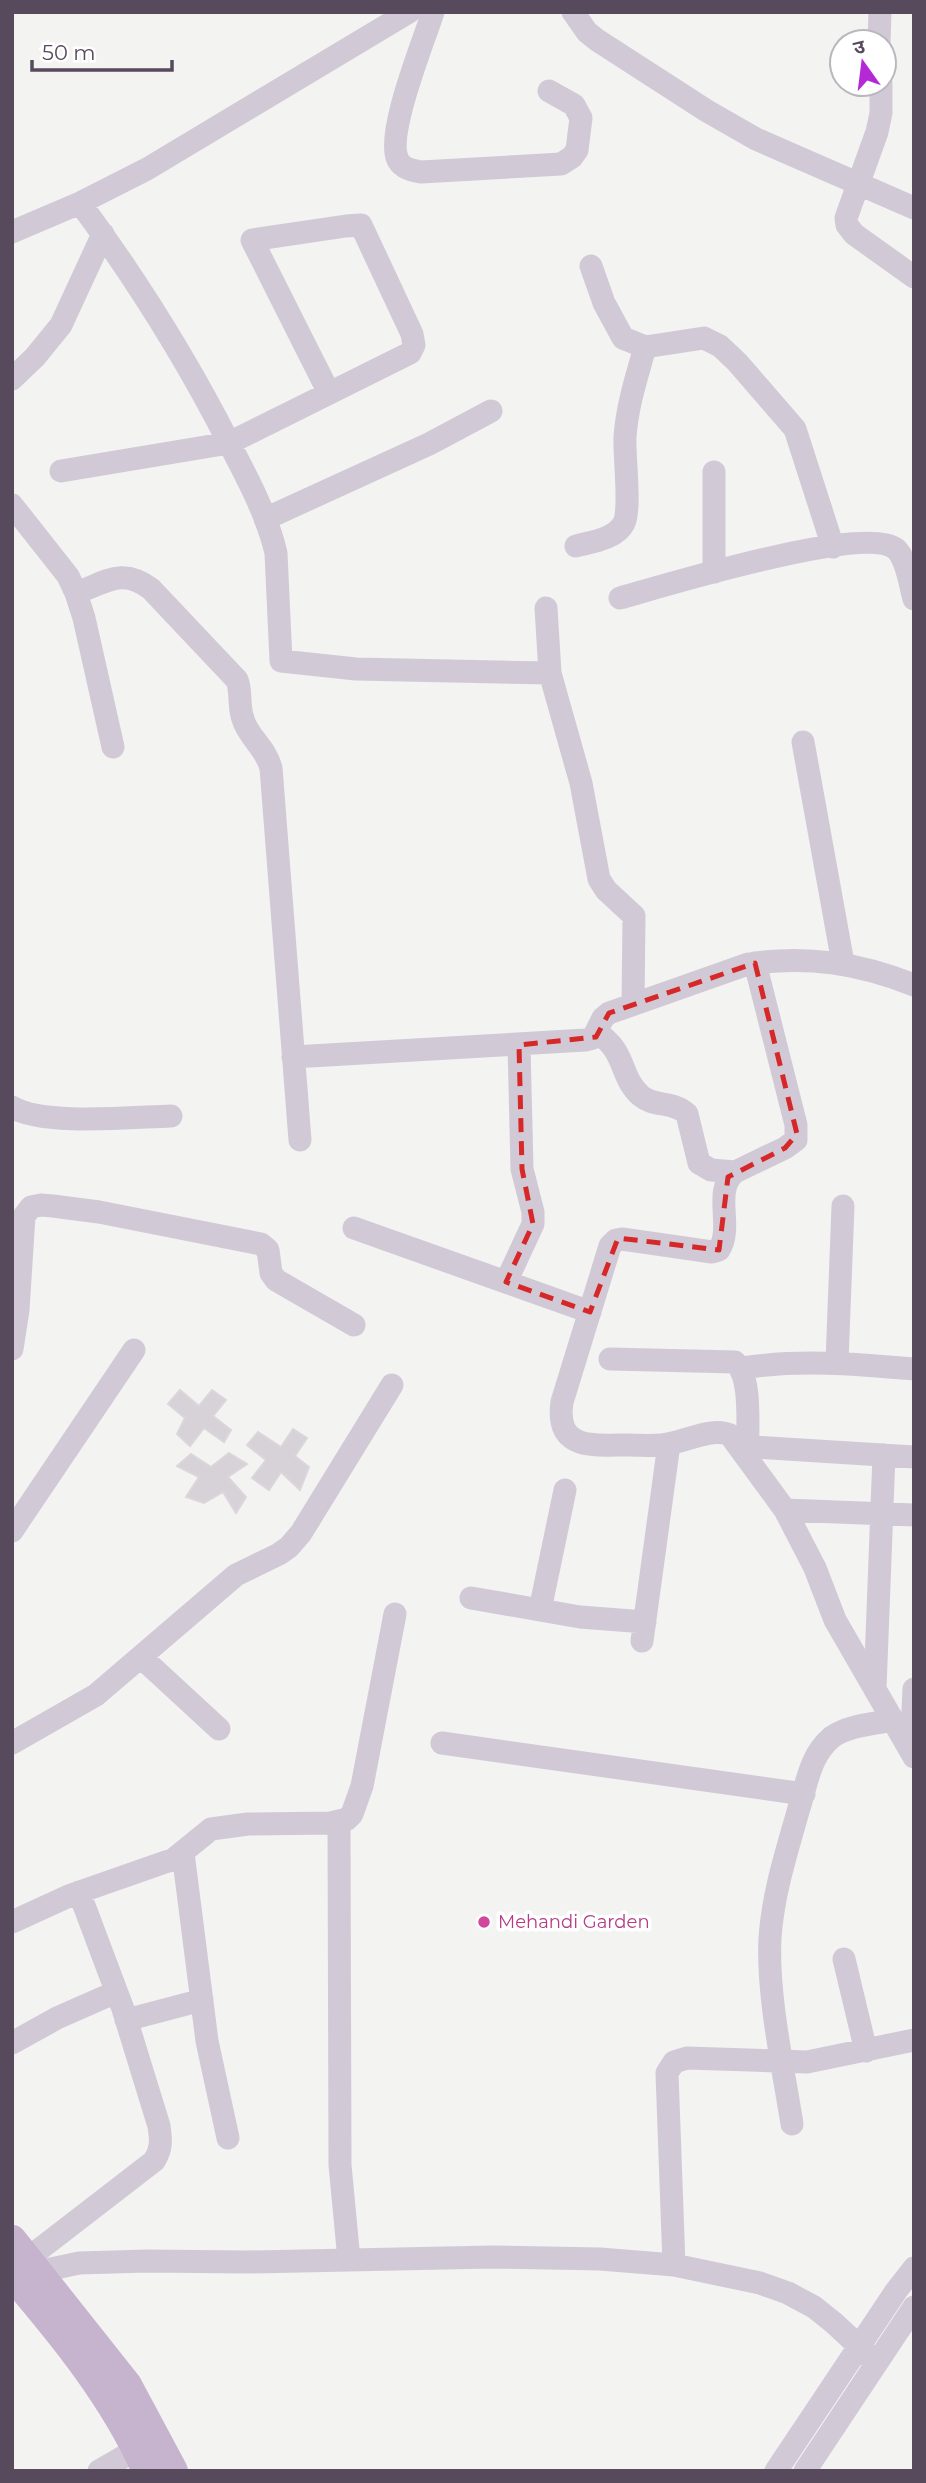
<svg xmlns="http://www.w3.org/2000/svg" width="926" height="2483" viewBox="0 0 926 2483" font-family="Montserrat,'Noto Sans Devanagari',sans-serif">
  <rect width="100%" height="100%" fill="#f3f3f1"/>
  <path fill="#d7d1d8" stroke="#dbd6dc" stroke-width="2" d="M180 1390 199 1406 212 1390 226 1400 213 1416 231 1430 224 1442 204 1428 190 1446 177 1434 185 1418 168 1404Z
    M293 1429 307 1438 295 1456 309 1467 300 1490 281 1472 269 1490 252 1478 266 1460 247 1445 258 1432 281 1447Z
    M229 1453 247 1464 228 1477 246 1497 236 1513 223 1492 204 1503 186 1497 199 1477 177 1466 191 1454 211 1467Z"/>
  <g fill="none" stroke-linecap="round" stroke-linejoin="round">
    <path stroke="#d2c9d6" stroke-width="23" d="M433 12C424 41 385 135 398 160 403 169 412 170 421 172L561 164 572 157 577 150 581 118 574 105 549 91
      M573 12 587 32 597 40 707 111 756 139 914 208
      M879 42 880 12
      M881 84V113L877 132 846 218 847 225 854 234 914 277
      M80 203C136 279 187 360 230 445 248 479 267 515 276 553L281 661 356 669 550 673
      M12 232 80 203 147 169 409 12
      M591 266 604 303 623 338 645 347 704 338 720 346 737 362 795 429 833 547
      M12 379 35 357 61 325 103 234
      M61 471 229 443 410 353 414 345 412 334 361 225 346 226 252 240 329 393
      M714 472V572
      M12 505 68 576 76 593 84 618 113 747
      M265 519 429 444 491 411
      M576 546C591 542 616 539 624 523 631 508 624 457 625 437 627 406 637 376 645 347
      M76 593C107 582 122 567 151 589L237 680C242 693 238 706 243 719 248 737 266 748 271 768L300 1140
      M620 598C663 586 865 524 896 549 907 559 910 585 914 599
      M546 608 550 673 581 783 599 879 606 890 634 916 633 1004
      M803 742 843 963
      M755 963 796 1125V1140L785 1148 735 1172C712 1191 734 1226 719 1250L712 1252 622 1239 616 1240 610 1246 562 1402C555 1451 594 1445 629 1445 643 1445 658 1447 672 1443 689 1440 713 1427 730 1435L785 1510 815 1568 835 1620 914 1757
      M597 1033C627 1051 619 1077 641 1096 654 1107 674 1101 687 1114L699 1163 711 1170 735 1172
      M293 1057 586 1040 593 1038 603 1018 609 1013 748 964C806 955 859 963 914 985
      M12 1107C42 1126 133 1117 171 1116
      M354 1228 590 1312
      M506 1282 533 1224V1212L522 1169 519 1045
      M12 1349 18 1310 24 1216 31 1207 41 1205 53 1206 99 1212 261 1244 268 1250 271 1273 276 1280 354 1325
      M610 1359 735 1362C752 1378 747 1423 748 1447
      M837 1362 843 1206
      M742 1368C800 1359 856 1364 914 1369
      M739 1446 914 1457
      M785 1510 914 1515
      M12 1531 134 1350
      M471 1598 580 1617 645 1622
      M540 1610 565 1490
      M642 1641 669 1444
      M142 1658 219 1729
      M875 1689 884 1455
      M12 1743 96 1695 236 1575 279 1554 289 1547 301 1533 392 1385
      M442 1743 804 1794
      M911 1751 914 1689
      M339 1821 340 2165 349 2260
      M183 1853 207 2041 228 2138
      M12 1922 71 1895 174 1859 211 1829 248 1824 331 1823 347 1819 352 1814 362 1786 395 1614
      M844 1959 866 2051
      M126 2020 202 2000
      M12 2043 57 2018 116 1992
      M792 2124C783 2067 767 1994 770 1938 773 1893 787 1851 799 1808 807 1783 810 1755 832 1737 849 1725 874 1724 893 1720
      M27 2259 154 2161C162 2149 161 2140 159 2126L123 2009 79 1892
      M674 2265 667 2073 674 2062 687 2058 807 2062 914 2040
      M37 2272 79 2263 147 2261 248 2262 493 2257 600 2259 674 2265 760 2283 788 2293 814 2307 834 2323 877 2363
      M99 2471 151 2441
      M776 2471 896 2291 914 2268
      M805 2471 914 2307"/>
    <path stroke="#c6b3cd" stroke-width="30" d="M12 2240 127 2385 173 2471
      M12 2275C63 2335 115 2398 147 2471"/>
  </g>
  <path fill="none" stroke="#d62828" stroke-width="5" stroke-dasharray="14 9" stroke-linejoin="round" d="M755 963 797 1134 785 1148 728 1177 719 1250 618 1238 590 1312 506 1282 533 1224 522 1169 519 1045 596 1037 609 1013Z"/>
  <circle fill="#d1479c" stroke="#fff" stroke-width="2.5" cx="484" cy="1922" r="7"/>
  <g text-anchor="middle" stroke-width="7" stroke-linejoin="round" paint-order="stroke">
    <g font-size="18" fill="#b23c85" stroke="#fff" text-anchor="start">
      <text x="498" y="1928">Mehandi Garden</text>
    </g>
  </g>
  <rect width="926" height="2483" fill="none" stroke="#584a5d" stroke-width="28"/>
  <g transform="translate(863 63) rotate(346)"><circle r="33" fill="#ffffff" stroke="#bcb7be" stroke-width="2"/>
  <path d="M0-5L12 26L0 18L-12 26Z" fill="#b428d6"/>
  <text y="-10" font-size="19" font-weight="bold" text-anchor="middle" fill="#584a5d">उ</text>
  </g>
  <path d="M32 60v10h140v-10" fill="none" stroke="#584a5d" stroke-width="3.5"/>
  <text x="42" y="60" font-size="21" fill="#584a5d" stroke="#ffffff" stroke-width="5" paint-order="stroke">50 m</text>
</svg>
